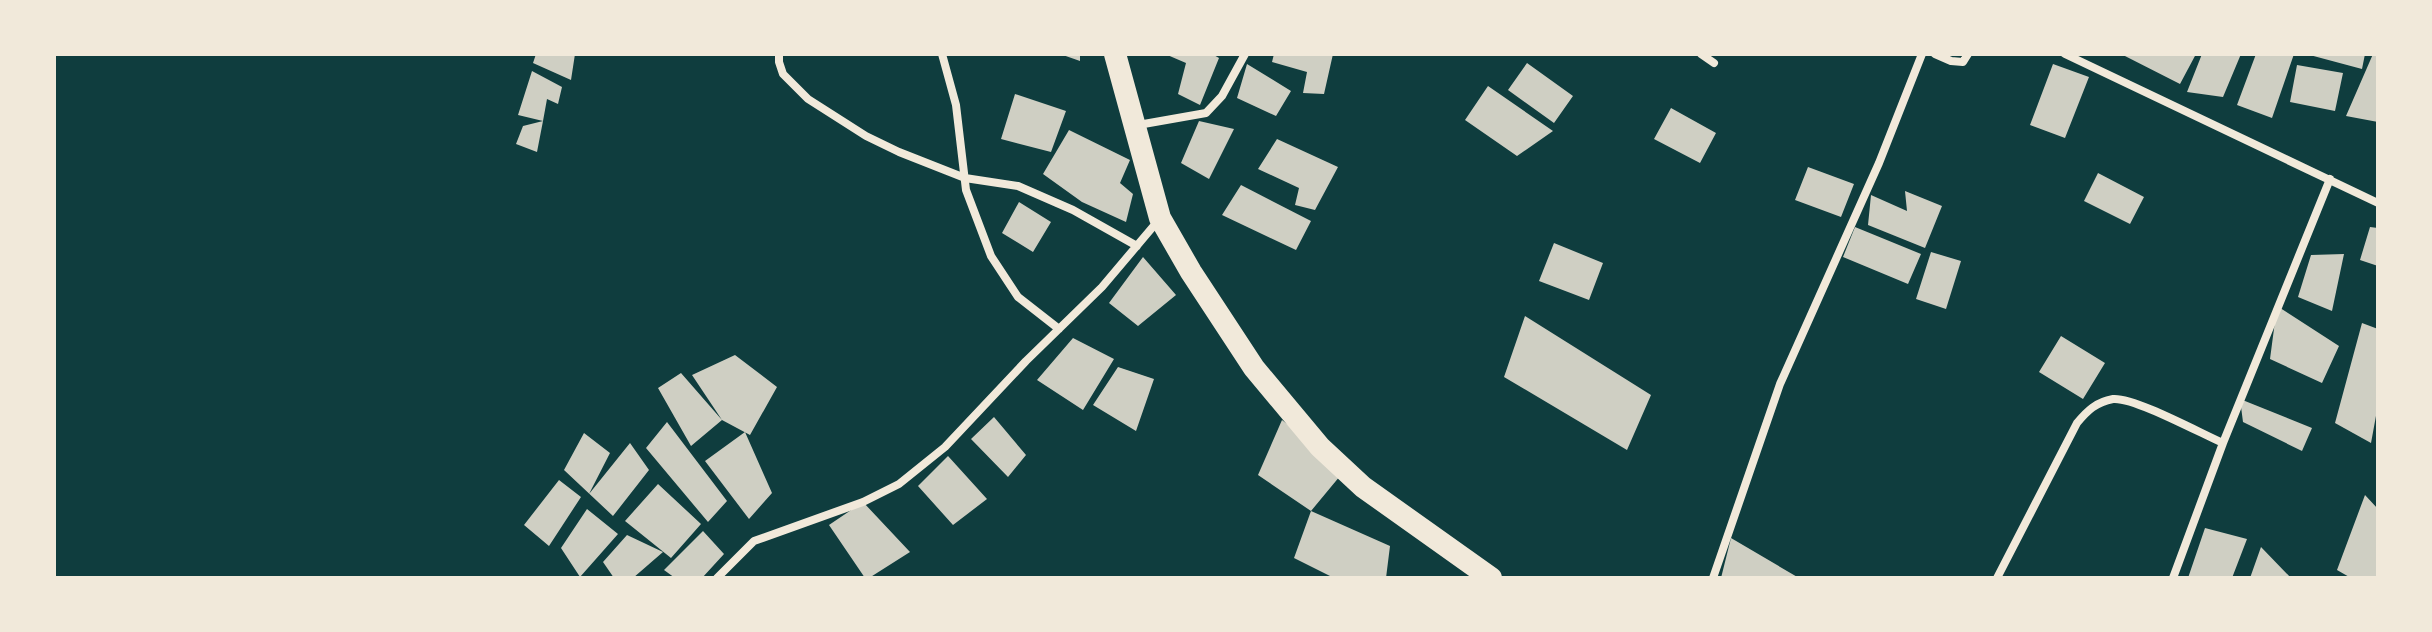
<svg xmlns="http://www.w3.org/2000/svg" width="2432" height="632" viewBox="0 0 2432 632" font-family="Mulish,sans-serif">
  <rect width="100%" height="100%" fill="#0f3d3e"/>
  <path fill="#cfcfc3" d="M536 54H575L571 80 533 63Z
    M1060 54H1080V61Z
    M1165 54H1212L1219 58 1200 105 1178 94 1186 63Z
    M1274 54H1333L1324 94 1303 93 1307 72 1272 62Z
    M2121 54H2196L2180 84Z
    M2202 54H2241L2223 97 2187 92Z
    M2256 54H2294L2272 118 2237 105Z
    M2306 54H2365L2362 69Z
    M2373 54H2378V122L2346 116Z
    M1527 63 1573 96 1554 123 1508 90Z
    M1247 64 1291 91 1276 116 1237 98Z
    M2053 64 2089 77 2065 138 2030 125Z
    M2297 65 2343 73 2335 111 2290 102Z
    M532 71 562 87 558 104 547 99 543 121 518 115Z
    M1488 86 1553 131 1517 156 1465 120Z
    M1015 94 1066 111 1051 152 1001 139Z
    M1671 108 1716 133 1700 163 1654 139Z
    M543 121 537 152 516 144 523 126Z
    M1199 121 1234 129 1209 179 1181 163Z
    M1069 130 1130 160 1120 183 1133 194 1126 222 1082 202 1043 174Z
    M1277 139 1338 167 1315 210 1295 205 1299 188 1258 169Z
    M1808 167 1854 184 1841 217 1795 200Z
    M2098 173 2144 197 2130 224 2084 201Z
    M1241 185 1311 221 1296 250 1222 215Z
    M1905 191 1942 206 1925 248 1868 225 1871 195 1907 211Z
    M1019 202 1051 222 1033 252 1002 233Z
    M1855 227 1921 254 1908 284 1843 257Z
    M2370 227 2378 228V266L2360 260Z
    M1554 243 1603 263 1589 300 1539 281Z
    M1931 252 1961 261 1946 309 1916 299Z
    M2344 254 2332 311 2298 297 2311 255Z
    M1143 257 1176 295 1138 326 1109 303Z
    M2277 306 2339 346 2322 383 2270 359Z
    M1525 316 1651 395 1627 450 1504 377Z
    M2362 323 2378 329V405L2371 443 2335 423Z
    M2061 336 2105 363 2083 399 2039 372Z
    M1073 338 1114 359 1083 410 1037 380Z
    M735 355 777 387 750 435 722 420 691 446 658 388 681 373 722 420 692 375Z
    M1118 367 1154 379 1136 431 1093 405Z
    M2240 399 2312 428 2302 451 2243 422Z
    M994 417 1026 455 1008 477 971 439Z
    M1282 420 1345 470 1311 511 1390 546 1386 578H1334L1294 558 1311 511 1258 475Z
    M667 422 727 501 708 522 646 448Z
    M745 432 772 493 749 519 705 461Z
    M584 433 610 453 589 494 630 443 649 470 613 516 564 470Z
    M948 456 987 499 953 525 918 486Z
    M559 480 581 497 549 546 524 525Z
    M658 484 701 524 671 558 625 521Z
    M2365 495 2378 509V578H2351L2337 570Z
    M863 502 910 552 869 578H865L829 525Z
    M587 509 618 534 580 577 561 548Z
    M2205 528 2247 539 2232 578H2188Z
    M703 531 724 554 702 578H675L664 570Z
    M627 535 663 552 633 578H614L603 562Z
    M1731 538 1799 578H1721Z
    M2261 547 2291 578H2250Z"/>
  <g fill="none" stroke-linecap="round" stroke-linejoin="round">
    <path stroke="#f1e9da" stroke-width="8" d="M779 54V62L783 74 808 99 866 136 899 152 965 178 1018 186 1073 210 1137 246
      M942 54 956 105 966 190 991 256 1018 297 1059 329
      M1701 54 1714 63
      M1935 54 1951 61 1963 62 1968 54
      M2065 54 2378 203
      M1138 125 1206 113 1222 96 1245 54
      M717 578 754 541 863 502 899 484 945 447 1026 361 1102 287 1157 222
      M1713 578 1780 384 1879 163 1922 54
      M1997 578 2077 423C2087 411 2096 402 2113 399 2134 397 2200 433 2223 443
      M2173 578 2223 443 2330 179"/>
    <path stroke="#f1e9da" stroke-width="22" d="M1115 54 1160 218 1191 272 1254 368 1320 447 1363 487 1491 578"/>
  </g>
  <rect width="2432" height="632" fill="none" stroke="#f1e9da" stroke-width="112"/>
</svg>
